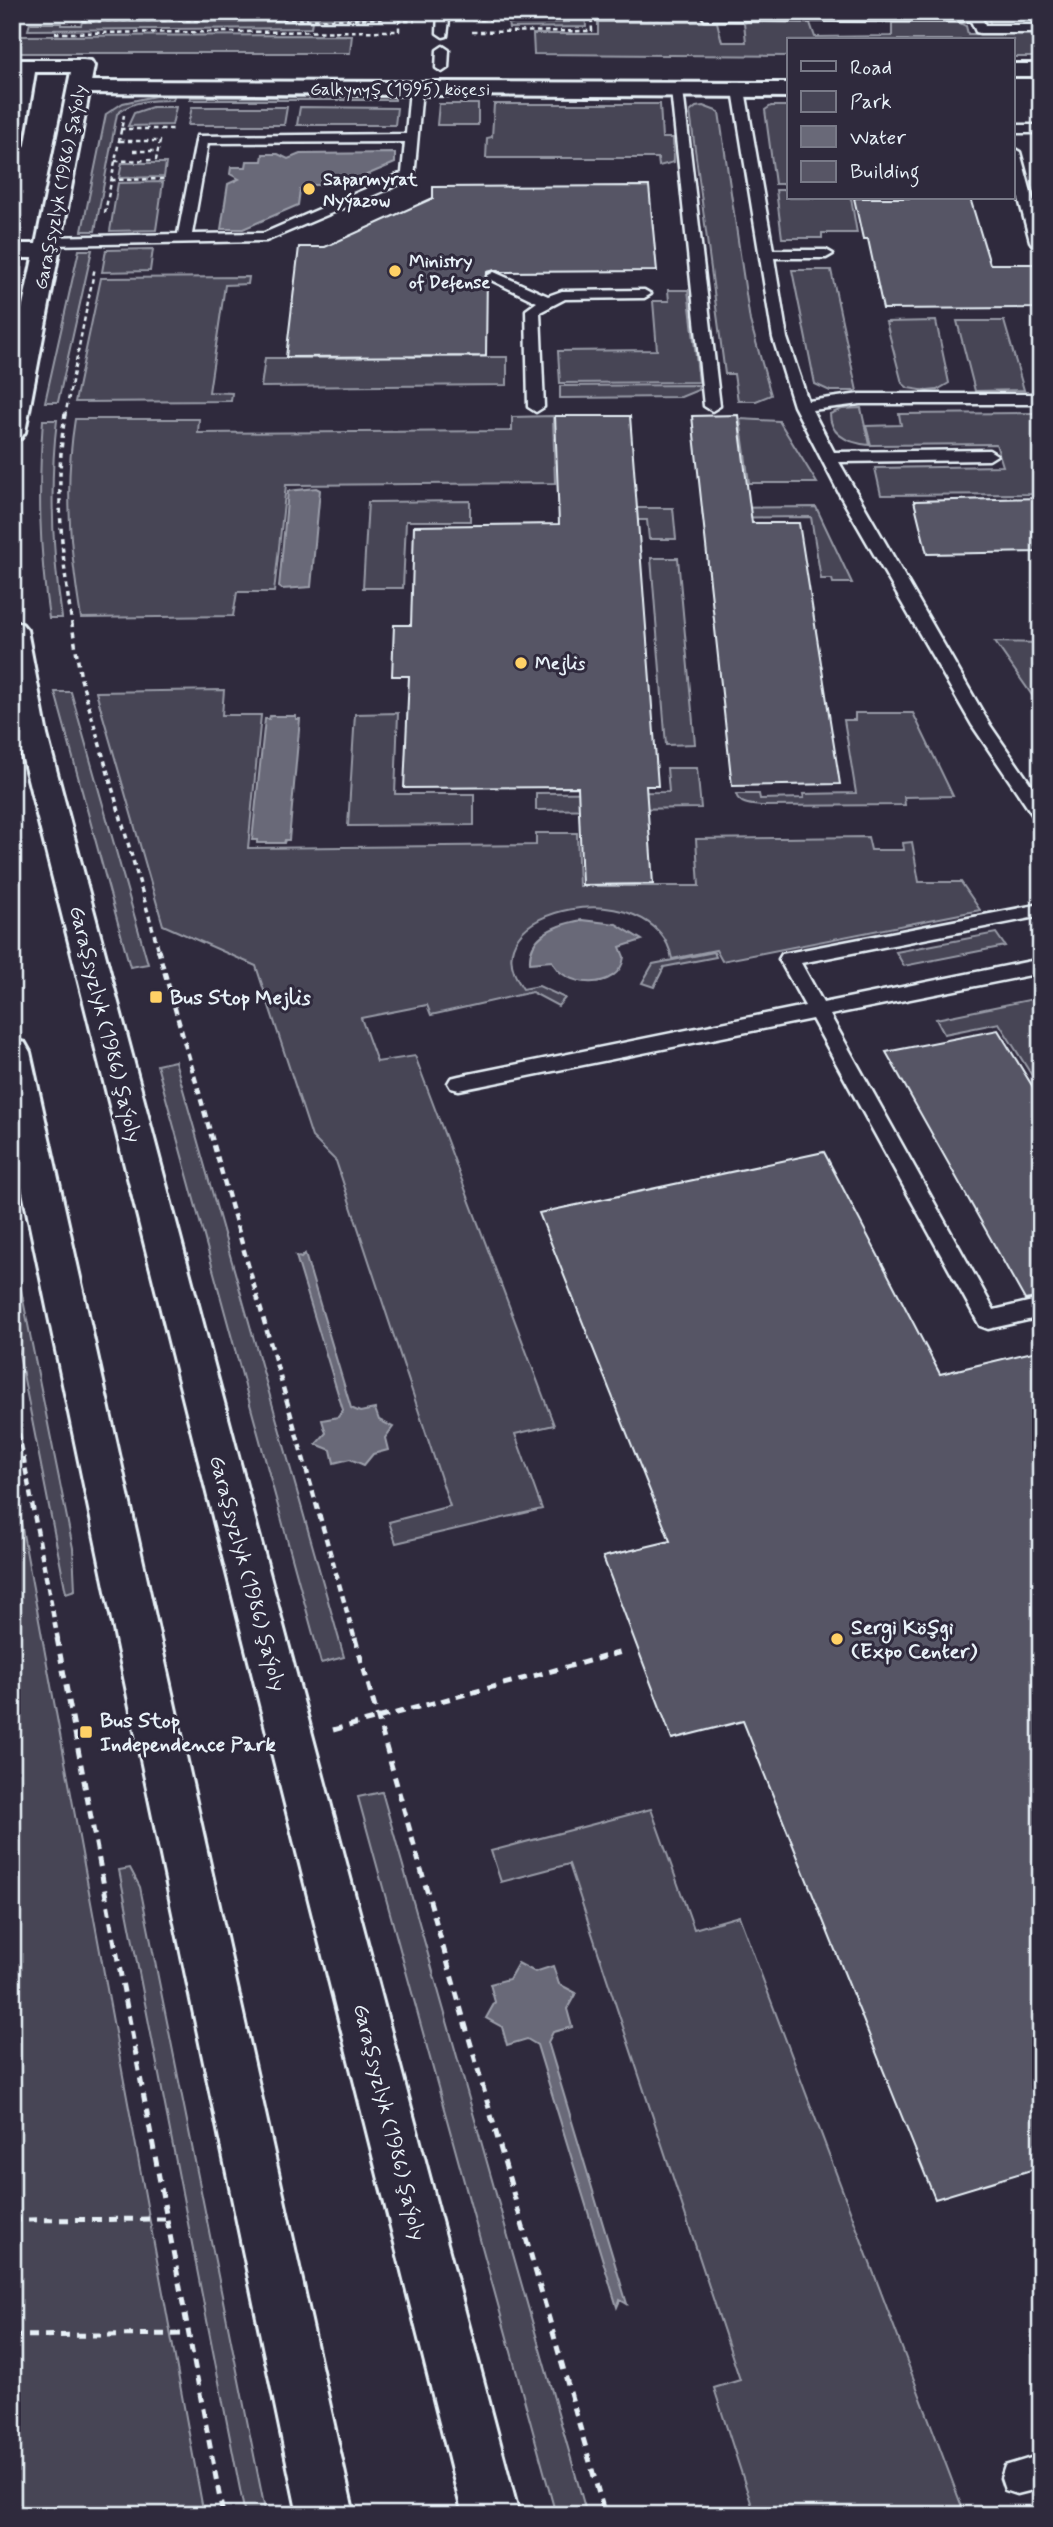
<svg xmlns="http://www.w3.org/2000/svg" width="1053" height="2527" viewBox="0 0 1053 2527" font-family="Mynerve,sans-serif">
  <rect width="100%" height="100%" fill="#2f2a3d"/>
  <filter id="ink" filterUnits="userSpaceOnUse"><feTurbulence type="fractalNoise" baseFrequency=".0143" numOctaves="2"/><feDisplacementMap in="SourceGraphic" scale="14" xChannelSelector="R" yChannelSelector="G"/><feConvolveMatrix kernelMatrix="1 2 1 2 8 2 1 2 1" color-interpolation-filters="sRGB"/></filter>
  <g filter="url(#ink)">
    <path fill="#464455" stroke="#979aa6" stroke-width="2" d="M118 12H393L378 18 134 19Z
      M569 12H585L586 27 509 28 508 23 569 22Z
      M986 12H1041V25H991Z
      M312 21 311 28 28 30 30 23H61V25H81L82 22Z
      M598 22H717L722 42H746L744 23 748 22 810 23 815 37 892 36V23H960L966 26 968 34H1041V57H1013V40H789V56L534 54 533 34H598Z
      M352 35 350 53H12L14 36Z
      M155 96H174L173 100C153 100 132 100 117 114L95 231H82L106 114 123 103Z
      M191 97H395V100H190Z
      M439 104H478V125H437Z
      M494 104H660L662 138H673L674 162 659 166 658 158H486L487 138 492 137Z
      M703 106 719 112 750 321 771 395 756 401H738L734 374H725L690 112 696 107Z
      M771 106H789V184H775L765 110Z
      M152 107H176L172 125 128 126 134 113Z
      M192 107H287L284 125H188Z
      M300 107 397 108 395 125H297Z
      M122 163H166L164 177 119 178Z
      M163 182 156 230 110 231 118 183Z
      M776 190H789V198H851L857 233H822V238H782Z
      M153 249 150 271 102 272 106 250Z
      M79 250H92L58 402H45Z
      M792 270H831L857 391H830L815 384Z
      M249 277 248 284 225 285 209 392 232 393 231 401 75 402 101 278Z
      M668 290H688L699 382 560 383 558 351 657 350 653 301H669Z
      M366 315H412L410 357H507V385L261 387 265 358H362Z
      M936 321 949 383 937 390 927 391 908 388 902 383 886 322Z
      M957 321H1004L1024 390 975 391Z
      M699 385 698 390 681 397 560 398V386Z
      M861 408 869 445C850 443 830 436 830 414L842 409Z
      M1041 413V494L881 495 875 468 1003 466 996 444 871 445 866 426 901 425 899 414Z
      M553 416 555 483 286 485 274 592H237L233 616 81 618C70 550 64 487 75 419H199L198 433 512 431V417Z
      M740 419 779 421 817 483H749Z
      M43 420H57C49 487 52 551 62 618H49C39 549 38 489 43 420Z
      M470 501V521H406L403 588H363L368 502Z
      M816 507 852 583H833L832 579H821L811 517 703 518 702 508Z
      M602 508H673L676 539H649L647 520H603Z
      M651 558H678L695 744 666 745Z
      M995 642 1041 643V708Z
      M224 690 222 715H261L248 848 536 845V833H577L579 886H699L696 839 868 837 871 850H904L903 843 912 842 919 882H961L980 910 722 961 716 950 672 959C657 872 463 904 523 989L539 986 565 998 558 1006 532 992 431 1015 427 1005 361 1018 377 1062 415 1056 554 1425 515 1434 542 1509 396 1543 389 1522 450 1506 336 1161 312 1137 256 966 163 925 96 692Z
      M55 692H71L148 964 130 967Z
      M398 713 395 794H474V825L348 826 355 714Z
      M855 713H913L953 796 904 797 905 805 762 806C752 805 739 805 736 794H759L760 799 804 798 803 794 856 793 844 720H855Z
      M667 768H697L701 808 536 810V793L669 792Z
      M996 933 1005 946 904 966 896 952Z
      M714 952 716 957 664 967 654 987 642 983 653 964Z
      M1038 998 1041 1002V1090L999 1023 944 1034 936 1019Z
      M175 1061 344 1657 321 1663 157 1065Z
      M12 1245 73 1548 75 1590 66 1593 12 1318Z
      M12 1474 204 2515H12Z
      M382 1792 587 2515H556L358 1797Z
      M651 1809 694 1929 739 1916 965 2515H755L714 2388 740 2380 569 1864 501 1882 491 1851Z
      M130 1868 140 1887 266 2515H245L119 1870Z"/>
    <path fill="#696978" stroke="#9c9fab" stroke-width="2" d="M395 153V163L343 185H311L300 190 298 205 243 229H221L228 184 239 179 230 174 231 167H246L247 161H262L263 154H278L288 159 300 154Z
      M316 488 320 490 311 587 282 589 279 587 288 491Z
      M270 716H296V719H300L289 840H285L284 843H257V840H252L265 719H269Z
      M582 920 616 924 642 940 620 947 624 957C620 991 563 989 552 961L530 963C528 934 559 924 582 920Z
      M305 1254 351 1408 360 1412 375 1409 379 1420 393 1427 385 1438 388 1450 373 1454 364 1465 350 1459 334 1463 331 1450 316 1444 326 1433 322 1420 338 1417 343 1410 296 1256 301 1258Z
      M518 1963 535 1972 553 1966 559 1984 576 1993 567 2009 572 2027 553 2032 548 2042 627 2304 620 2300 617 2307 537 2045 527 2039 507 2045 502 2027 486 2018 495 2002 490 1984 509 1979Z"/>
    <path fill="#575565" stroke="#e8f1f8" stroke-width="2" d="M649 186 657 271 500 272 495 270 487 272 486 356 286 357 299 247H325L433 198V187Z
      M854 198H970L990 264H1041V308L883 309 868 239H863Z
      M738 415 752 523H799L840 784 732 786 692 416Z
      M555 416H630L658 786H646L653 884 582 885 578 787 404 788 409 676H392L394 625H411L414 526 559 524Z
      M1041 498V552L927 554 914 501Z
      M998 1030 1041 1100V1297L1025 1300 886 1052Z
      M824 1152 940 1374 1041 1350V2167L935 2199 743 1721 672 1739 603 1557 670 1541 539 1213Z"/>
    <g fill="none" stroke-linecap="round" stroke-linejoin="round">
      <g stroke="#e8f1f8" stroke-width="5">
        <path id="service" d="M438 12H450L447 36 443 37 437 33Z
          M709 13H976L980 14 985 25H1041V33H980L976 32 971 21 705 20 703 17Z
          M443 46 449 50 448 68 442 72 436 68 437 50Z
          M416 85 422 89 414 178 266 241 50 245 43 241 50 237 178 234 197 136 406 134 410 89ZM405 142 402 173 264 233 192 234 208 143Z
          M677 86 683 90 720 406 712 411 704 406 671 90Z
          M739 86 745 90 773 250H826L833 254 826 258H774L787 338 808 401 860 394H1041V404H860L812 410 834 452 989 450 997 455 989 460 839 462 990 725 1041 799V819L1034 817 972 725 841 497 794 406 773 338 733 90Z
          M1013 125H1041V133H1013Z
          M1013 148 1020 152 1041 229V244H1032L1030 241 1013 176Z
          M494 272 548 296 562 291 644 290 651 294 644 298 565 299 540 312 544 407 536 412 528 407 526 310 537 302 489 279 487 276Z
          M1041 904V916L801 963 823 1003 1041 959V973L830 1015 994 1310 1041 1299V1317L988 1329 980 1326 812 1019 459 1090 451 1088 448 1083 451 1078 459 1076 805 1006 779 959 782 954Z
          M1041 2455V2488L1017 2494 1005 2490 1001 2478 1005 2466Z"/>
      </g>
      <g stroke="#e8f1f8" stroke-width="6">
        <path id="minor" d="M1013 64H1041V76H1013Z
          M80 81 789 83V97L72 93 69 88 72 83Z"/>
      </g>
      <g stroke="#e8f1f8" stroke-width="6">
        <path id="secondary" d="M12 60H83L91 61 94 66 25 432 21 438 12 440V357L33 258H12V244H36L71 72H35L23 144 20 149 12 151Z
          M12 621 22 624 27 630 47 735 519 2515H463L17 735 12 712Z
          M12 1040 25 1043 30 1052 354 2515H298L12 1139Z"/>
      </g>
      <path stroke="#e8f1f8" stroke-width="2.5" stroke-dasharray="4.5 3.5" stroke-linecap="butt" d="M488 12 504 19 522 12
        M591 17H680
        M472 20H564V12
        M82 21 381 19 399 12
        M472 32 592 31 591 12
        M55 33 399 31V21H415
        M120 129H176
        M133 151H158
        M115 161 156 160 160 141H119
        M111 180 166 179
        M105 213 124 115
        M65 416 95 267"/>
      <path stroke="#e8f1f8" stroke-width="3.5" stroke-dasharray="5 4.5" stroke-linecap="butt" d="M65 414C52 504 66 591 81 679L159 951"/>
      <path stroke="#e8f1f8" stroke-width="4.5" stroke-dasharray="7 5" stroke-linecap="butt" d="M158 949 355 1640
        M12 1398 58 1640"/>
      <path stroke="#e8f1f8" stroke-width="5" stroke-dasharray="9 7" stroke-linecap="butt" d="M57 1638 223 2515
        M355 1638 605 2515
        M333 1730 622 1652
        M12 2220 168 2219
        M12 2336 189 2334"/>
      <use href="#service" fill="#2f2a3d" fill-rule="evenodd"/>
      <use href="#minor" fill="#2f2a3d" fill-rule="evenodd"/>
      <use href="#secondary" fill="#2f2a3d" fill-rule="evenodd"/>
    </g>
  </g>
  <g fill="#ffd166" stroke="#2f2a3d" stroke-width="2.5">
    <circle cx="309" cy="189" r="7"/>
    <circle cx="395" cy="271" r="7"/>
    <circle cx="521" cy="663" r="7"/>
    <rect x="149" y="990" width="14" height="14" rx="3.5"/>
    <circle cx="837" cy="1639" r="7"/>
    <rect x="79" y="1725" width="14" height="14" rx="3.5"/>
  </g>
  <g text-anchor="middle" stroke-width="6" stroke-linejoin="round" paint-order="stroke">
    <g font-size="18" fill="#e8f1f8" stroke="#2f2a3d">
      <text x="400" y="95">Galkynyş (1995) köçesi</text>
      <text transform="translate(60 187) rotate(-79)" y="6">Garaşsyzlyk (1986) şaýoly</text>
    </g>
    <g font-size="18" font-weight="bold" fill="#e8f1f8" stroke="#2f2a3d" text-anchor="start">
      <text x="323" y="185">Saparmyrat<tspan x="323" dy="21">Nyýazow</tspan></text>
      <text x="409" y="267">Ministry<tspan x="409" dy="21">of Defense</tspan></text>
      <text x="535" y="669">Mejlis</text>
    </g>
    <g font-size="21" font-weight="bold" fill="#e8f1f8" stroke="#2f2a3d" text-anchor="start">
      <text x="170" y="1004">Bus Stop Mejlis</text>
      <text x="851" y="1634">Sergi Köşgi<tspan x="851" dy="24">(Expo Center)</tspan></text>
      <text x="100" y="1727">Bus Stop<tspan x="100" dy="24">Independence Park</tspan></text>
    </g>
    <g font-size="21" fill="#e8f1f8" stroke="#2f2a3d">
      <text transform="translate(106 1024) rotate(76)" y="7">Garaşsyzlyk (1986) şaýoly</text>
      <text transform="translate(248 1573) rotate(75)" y="7">Garaşsyzlyk (1986) şaýoly</text>
      <text transform="translate(390 2122) rotate(76)" y="7">Garaşsyzlyk (1986) şaýoly</text>
    </g>
  </g>
  <rect width="1053" height="2527" fill="none" stroke="#2f2a3d" stroke-width="42"/>
  <rect x="21" y="21" width="1011" height="2485" fill="none" stroke="#e8f1f8" stroke-width="2.5" filter="url(#ink)"/>
  <rect x="787" y="38" width="228" height="161" fill="#2f2a3d" stroke="#797a88" stroke-width="2"/>
  <rect x="801" y="61" width="35" height="10" fill="#2f2a3d" stroke="#797a88" stroke-width="2"/>
  <text x="850" y="74" font-size="21" fill="#e8f1f8">Road</text>
  <rect x="801" y="91" width="35" height="21" fill="#464455" stroke="#797a88" stroke-width="2"/>
  <text x="850" y="108" font-size="21" fill="#e8f1f8">Park</text>
  <rect x="801" y="126" width="35" height="21" fill="#696978" stroke="#797a88" stroke-width="2"/>
  <text x="850" y="144" font-size="21" fill="#e8f1f8">Water</text>
  <rect x="801" y="161" width="35" height="21" fill="#575565" stroke="#797a88" stroke-width="2"/>
  <text x="850" y="178" font-size="21" fill="#e8f1f8">Building</text>
</svg>
